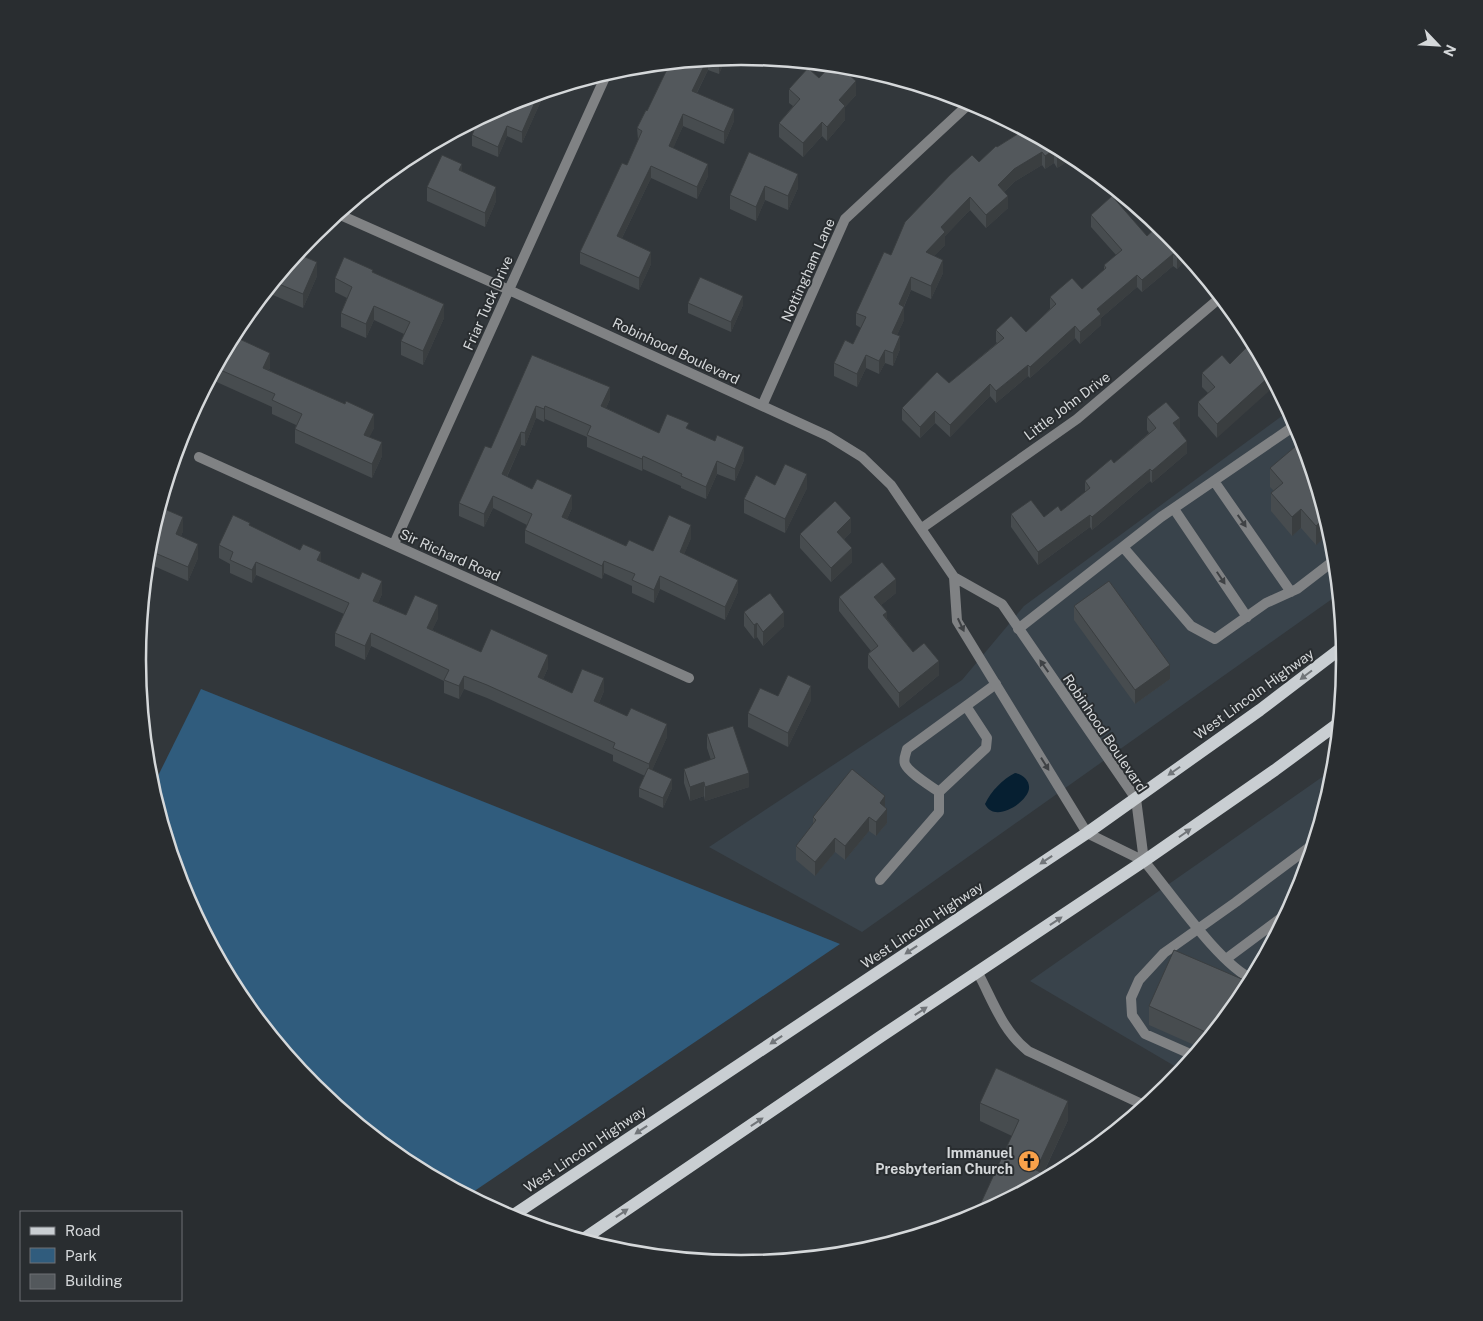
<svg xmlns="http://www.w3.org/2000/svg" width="1483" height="1321" viewBox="0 0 1483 1321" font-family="'Public Sans',sans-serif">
  <rect width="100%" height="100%" fill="#32373b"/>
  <path fill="#39434b" d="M1290 410 1300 430 1334 543 1339 594 862 932 709 847 962 680 1024 606Z
    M1335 768 1334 779 1300 892 1244 996 1183 1071 1030 981Z"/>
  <path fill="#305c7d" d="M201 689 840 944 467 1196 406 1163 314 1088 239 996 183 891 152 788Z"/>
  <path fill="#061f31" d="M1015 773C1027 775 1034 787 1025 797 1017 808 993 821 985 804 991 791 1003 779 1015 773Z"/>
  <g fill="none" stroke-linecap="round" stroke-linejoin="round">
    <path stroke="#808284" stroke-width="10" d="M1214 481 1291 592
      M1174 509 1247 617
      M1123 547 1191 626 1215 639 1266 603 1297 589 1336 559
      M1018 629 1161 517 1297 424
      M966 706 987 738 986 748 939 792C931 786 909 773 905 764 903 759 906 754 907 749L996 684
      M1144 861C1168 889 1221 967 1253 979
      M880 880 939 812V792
      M1226 959 1289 912
      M978 973C993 1001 1002 1030 1028 1051L1146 1106
      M1195 1056 1145 1034 1132 1015 1131 998 1139 980 1164 953 1236 902 1315 843"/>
    <path stroke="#808284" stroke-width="10" d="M338 214 509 290 828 436 862 457 891 485 954 577 1002 604 1136 799 1144 861
      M762 406 845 219 971 102
      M199 457 689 678
      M922 528 1077 419 1221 297
      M394 544 607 73
      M954 577 957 621 1087 833 1144 861"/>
    <path stroke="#c9ced2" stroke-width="12" d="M509 1218 1087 833 1260 710 1344 646
      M582 1240 880 1037 1144 861 1275 770 1340 722"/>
  </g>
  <path fill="#474c4f" d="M726 58 719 74 708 70 697 93 734 121 724 144 683 126 673 148 708 176 697 199 651 178 622 238 651 264 639 290 580 264V252L627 165 638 140 637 128 647 111 670 63Z
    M819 78 856 95 845 107V120L827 141 822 136 803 157 779 137V123L793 106 789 103V89Z
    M545 92 522 143 507 136 498 157 472 146V135L511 102Z
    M1024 130 1070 154V160L1057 168 1054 163 1045 169 1042 165 1014 182 1004 192 1008 208 986 228 970 210 945 236V245L934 256 943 273 931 299 911 290 904 307V320L897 335 900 349 893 366 885 363 879 374 866 368 857 387 834 376V363L853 344 861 328 856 325V313L891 255 979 162 997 147Z
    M749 152 798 188 788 210 765 200 756 221 730 209V195Z
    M427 187 496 201 485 227 427 201Z
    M1091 215 1147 236 1188 257 1177 269 1173 266 1142 292 1137 287 1101 318V325L1080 344 1075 338 1030 378 1028 376 996 403 990 396 950 437 935 423 920 438 902 420V408L949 383 997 343 996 342V330L1026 332 1050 309V297L1082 289 1104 270V265L1116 255 1091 227Z
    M305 245V253L303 256 317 276 303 308 266 292Z
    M373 272 444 318 423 365 401 355V341L404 334 374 320 366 338 341 327V313L347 298 335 292V278Z
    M688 303 743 305 731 332 688 313Z
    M233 336 270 367 269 370 374 428 369 437 382 456 372 478 295 443V429L296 425 272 414V407L210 379Z
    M532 355 610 399 606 408 659 433 689 429 744 460 735 481 717 474 706 499 681 488V486L643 469 642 471 587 447V437L545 419 544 422 536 418 525 446 521 445 507 477 572 508 567 519 626 546 653 551 691 538 684 554 738 592 725 620 660 589 654 603 632 593V586L604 573 602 579 525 543V530L527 525 493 508 484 527 459 516V503L491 448Z
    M1222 355 1217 438 1198 416V402L1208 393 1202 387V373Z
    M1147 417 1180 431 1187 453 1152 483 1150 481 1092 530 1090 527 1038 565 1011 527V514L1044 517 1061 511 1085 492V481L1114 463 1149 433 1147 430Z
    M1270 468 1331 532 1316 545 1301 528 1292 536 1271 511V493L1274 491 1270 487Z
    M775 485 807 488 785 533 744 513V499Z
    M250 526 382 594 378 603 406 615 438 618 432 630 481 652 548 668 543 679 572 693 604 691 599 703 667 737 652 770 672 788 663 808 639 797V788L645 776 613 761V755L487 698 464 689 459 699 444 693V681L371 646 365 660 335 646V633L344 614 256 575 252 583 230 573V564L219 558V545Z
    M183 531 181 536 198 558 188 581 147 563 149 542Z
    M851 532 844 539 852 562 831 582 800 548V534Z
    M896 593 881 605 887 619 913 652 939 675 899 708 868 668V654L871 651 839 611V597Z
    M1074 606 1170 679 1135 704 1074 620Z
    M744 612 784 626 763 646 757 637 754 639 744 626Z
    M778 696 811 700 788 747 748 727V713Z
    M707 734 749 787 705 801 704 796 690 801 684 783V769L711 760 707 748Z
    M885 807 887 823 876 836 869 831 845 860 835 852 815 876 796 860V846L813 825V817Z
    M1244 996 1201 1048 1149 1025V1006Z
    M980 1103 1068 1120 1043 1174 974 1218 1012 1136 980 1121Z"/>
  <path fill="#3a3e40" d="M721 58H726L719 74V63Z
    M707 60H708V70L692 102V91Z
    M856 81V95L845 107V120L827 141V127L839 100Z
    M545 92 522 143V132L539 93Z
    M734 109V121L724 144V132Z
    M683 114V126L669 158V146Z
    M822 122V136L803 157V143Z
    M507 126V136L498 157V147Z
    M1054 150V163L1045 169V156Z
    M1064 151 1070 154V160L1057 168V155Z
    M1042 152V165L1014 182 998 198V185L1014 169Z
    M462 164V178L459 170Z
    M708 164V176L697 199V187Z
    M651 166V178L617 248V236Z
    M798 174V188L788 210V196Z
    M765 186V200L756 221V207Z
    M496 187V201L485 227V213Z
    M1008 196V208L986 228V215Z
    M970 197V210L945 236V245L926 265V252L941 227Z
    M305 245V253L298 268V254Z
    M1183 250 1188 257 1177 269V257Z
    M651 252V264L639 290V278Z
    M1173 254V266L1142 292V280Z
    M943 260V273L931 299V286Z
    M317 262V276L303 308V294Z
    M1137 275V287L1101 318V325L1080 344V332L1097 309Z
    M911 277V290L899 317V304Z
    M743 296V305L731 332V322Z
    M444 304V318L423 365V351Z
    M374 306V320L366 338V324Z
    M904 307V320L892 346V333Z
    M1075 326V338L1030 378V367Z
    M900 336V349L893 366V353Z
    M885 350V363L879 374V361Z
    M270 353V367L263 382V368Z
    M866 355V368L857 387V374Z
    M1028 365V376L996 403V391Z
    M1271 375 1276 385 1217 438V424Z
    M990 384V396L950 437V425Z
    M610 387V399L601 419V406Z
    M536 406V418L525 446V433Z
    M545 406V419L544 422V409Z
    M935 411V423L920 438V427Z
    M374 414V428L364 449V435Z
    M1180 418V431L1173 436V423Z
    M521 432V445L502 487V474Z
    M1187 441V453L1152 483V471Z
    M382 442V456L372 478V464Z
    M744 447V460L735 481V469Z
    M643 456V469L642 471V459Z
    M717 461V474L706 499V487Z
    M1150 469V481L1092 530V517Z
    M807 474V488L785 533V519Z
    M572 495V508L562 530V517Z
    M493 496V508L484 527V514Z
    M1301 509V528L1292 536V517Z
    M1090 515V527L1038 565V552Z
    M183 517V531L176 548V534Z
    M1326 517 1331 532 1316 545V526Z
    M851 518V532L837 546V532Z
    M691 525V538L680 564V552Z
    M198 544V558L188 581V567Z
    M852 548V562L831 582V568Z
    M321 552V565L317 560Z
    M604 561V573L602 579V566Z
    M256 562V575L252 583V570Z
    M660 576V589L654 603V590Z
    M896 579V593L874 611V597Z
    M738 580V592L725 620V607Z
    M382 581V594L373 614V601Z
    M438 605V618L427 641V628Z
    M784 612V626L763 646V632Z
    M887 612V626L883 615Z
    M757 623V637L754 639V625Z
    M371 633V646L365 660V646Z
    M548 655V668L538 690V677Z
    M939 661V675L899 708V693Z
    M1170 665V679L1135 704V690Z
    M464 676V689L459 699V686Z
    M604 678V691L594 714V701Z
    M811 686V700L788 747V733Z
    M667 724V737L649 777V764Z
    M749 773V787L705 801V787Z
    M672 779V788L663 808V798Z
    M704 782V796L690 801V787Z
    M885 796V810L880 803Z
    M887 809V823L876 836V822Z
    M869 817V831L845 860V846Z
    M835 838V852L815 876V862Z
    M1068 1101V1120L1038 1184 1036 1170Z"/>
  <path fill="#53585c" stroke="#3a3e40" d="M721 58 719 63 711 59Z
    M707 60 692 91 734 109 724 132 683 114 669 146 708 164 697 187 651 166 617 236 651 252 639 278 580 252 622 163 627 165 642 131 637 128 646 110 647 111 670 63Z
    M831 65 839 66 856 81 839 100 845 106 827 127 822 122 803 143 779 123 800 99 789 89 808 68 819 78Z
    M539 93 522 132 507 126 498 147 472 135 479 119 511 102Z
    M1024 130 1064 151 1057 155 1054 150 1045 156 1042 152 1014 169 998 185 1008 196 986 215 970 197 941 227 945 232 926 252 943 260 931 286 911 277 899 304 904 307 892 333 900 336 893 353 885 350 879 361 866 355 857 374 834 363 845 340 853 344 866 317 856 313 884 252 891 255 905 222 950 175 972 155 979 162 996 146 997 147Z
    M749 152 798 174 788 196 765 186 756 207 730 195Z
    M442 155 462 164 459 170 496 187 485 213 427 187Z
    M1112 196 1147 236 1159 225 1169 233 1183 250 1177 257 1173 254 1142 280 1137 275 1097 309 1101 314 1080 332 1075 326 1030 367 1028 365 996 391 990 384 950 425 935 411 920 427 902 408 937 372 949 383 1004 338 996 330 1011 316 1026 332 1056 304 1050 297 1072 278 1082 289 1106 268 1104 265 1122 250 1091 215Z
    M298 253V254L317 262 303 294 274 282Z
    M344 257 373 270 372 272 444 304 423 351 401 341 410 322 374 306 366 324 341 313 352 287 335 278Z
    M700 277 743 296 731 322 688 303Z
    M233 336 270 353 263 368 345 404 346 401 374 414 364 435 382 442 372 464 295 429 302 414 272 400 275 394 216 368Z
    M1253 341 1271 375 1217 424 1198 402 1215 387 1202 373 1222 355 1230 364Z
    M532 355 610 387 601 406 659 433 667 414 689 423 686 428 715 441 717 435 744 447 735 469 717 461 706 487 681 476 682 474 643 456 642 459 587 435 591 426 545 406 544 409 536 406 525 433 521 432 502 474 532 489 537 479 572 495 562 517 626 546 629 540 653 551 669 515 691 525 680 552 738 580 725 607 660 576 654 590 632 580 635 574 604 561 602 566 525 530 532 514 493 496 484 514 459 503 485 446 491 448Z
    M1166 402 1180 418 1173 423 1187 441 1152 471 1150 469 1092 517 1090 515 1038 552 1011 514 1031 500 1044 517 1058 506 1061 511 1090 488 1085 481 1111 459 1114 463 1156 428 1147 417Z
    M1303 440 1326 517 1316 526 1301 509 1292 517 1271 493 1283 483 1270 468Z
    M785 464 807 474 785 519 744 499 756 475 775 485Z
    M835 501 851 518 837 532 852 548 831 568 800 534Z
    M160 507 183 517 176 534 198 544 188 567 148 550 149 542Z
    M233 515 250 523 249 525 300 550 303 544 321 552 317 560 359 579 362 572 382 581 373 601 406 615 415 595 438 605 427 628 481 652 491 629 548 655 538 677 572 693 582 669 604 678 594 701 627 716 631 708 667 724 649 764 613 748 615 743 487 685 464 676 459 686 444 680 449 670 371 633 365 646 335 633 349 603 256 562 252 570 230 560 233 552 219 545Z
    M882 562 896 579 874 597 887 612 883 615 913 652 924 643 939 661 899 693 868 654 878 646 839 597Z
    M1109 581 1170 665 1135 690 1074 606Z
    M770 593 784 612 763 632 757 623 754 625 744 612Z
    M788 675 811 686 788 733 748 713 760 688 778 696Z
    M733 726 749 773 705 787 704 782 690 787 684 769 715 758 707 734Z
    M648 768 672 779 663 798 639 788Z
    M852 769 885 796 880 803 887 809 876 822 869 817 845 846 835 838 815 862 796 846 816 820 813 817Z
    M1174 950 1251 983 1244 996 1212 1035 1149 1006Z
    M996 1068 1068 1101 1036 1170 1051 1177 974 1218 1019 1120 980 1103Z"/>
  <defs><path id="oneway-solid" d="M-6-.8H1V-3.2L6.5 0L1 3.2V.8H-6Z" transform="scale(1.25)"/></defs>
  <g fill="#3f4245">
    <use href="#oneway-solid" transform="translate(1242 521) rotate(55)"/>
    <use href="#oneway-solid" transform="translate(1221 578) rotate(56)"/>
    <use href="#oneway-solid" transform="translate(961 625) rotate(65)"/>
    <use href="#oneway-solid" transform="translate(1044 666) rotate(-125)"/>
    <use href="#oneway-solid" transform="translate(1045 764) rotate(58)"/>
  </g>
  <g fill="#717579">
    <use href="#oneway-solid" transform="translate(1306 675) rotate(143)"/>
    <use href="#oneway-solid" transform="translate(1174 771) rotate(145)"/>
    <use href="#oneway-solid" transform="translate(1185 833) rotate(-35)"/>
    <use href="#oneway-solid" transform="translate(1046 860) rotate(146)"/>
    <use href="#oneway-solid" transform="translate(1056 921) rotate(-34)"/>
    <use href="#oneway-solid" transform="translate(911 950) rotate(146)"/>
    <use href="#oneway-solid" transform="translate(921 1011) rotate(-33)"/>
    <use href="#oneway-solid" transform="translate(776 1040) rotate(146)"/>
    <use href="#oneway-solid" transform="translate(757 1122) rotate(-34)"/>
    <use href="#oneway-solid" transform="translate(641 1130) rotate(146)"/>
    <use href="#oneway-solid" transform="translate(622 1213) rotate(-34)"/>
  </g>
  <defs>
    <g id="church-disc" transform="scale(1.125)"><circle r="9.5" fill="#f8a14a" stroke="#292d30"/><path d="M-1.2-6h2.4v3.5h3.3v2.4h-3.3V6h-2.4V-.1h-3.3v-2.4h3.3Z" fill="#111"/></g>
  </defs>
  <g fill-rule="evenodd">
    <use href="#church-disc" x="1029" y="1161"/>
  </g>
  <g text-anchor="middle" stroke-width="4" stroke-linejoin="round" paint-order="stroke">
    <g font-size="14" fill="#d5d8da" stroke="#292d30">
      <text transform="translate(808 270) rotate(-66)" y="5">Nottingham Lane</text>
      <text transform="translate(488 303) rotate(-66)" y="5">Friar Tuck Drive</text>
      <text transform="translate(676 351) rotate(25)" y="5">Robinhood Boulevard</text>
      <text transform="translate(1067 406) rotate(-37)" y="5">Little John Drive</text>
      <text transform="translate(450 555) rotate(24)" y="5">Sir Richard Road</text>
      <text transform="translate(1254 694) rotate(-36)" y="5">West Lincoln Highway</text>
      <text transform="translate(1105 733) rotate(56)" y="5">Robinhood Boulevard</text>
      <text transform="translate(922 925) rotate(-34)" y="5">West Lincoln Highway</text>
      <text transform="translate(585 1149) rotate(-34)" y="5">West Lincoln Highway</text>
    </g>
    <g font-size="14" font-weight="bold" fill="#d5d8da" stroke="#292d30" text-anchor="end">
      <text x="1013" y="1158">Immanuel<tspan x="1013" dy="16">Presbyterian Church</tspan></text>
    </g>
  </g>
  <path d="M0 0H1483V1321H0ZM146 660a595 595 0 1 1 1190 0a595 595 0 1 1-1190 0Z" fill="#292d30" fill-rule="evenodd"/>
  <path fill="none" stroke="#d5d8da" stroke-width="2.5" d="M146 660a595 595 0 1 1 1190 0a595 595 0 1 1-1190 0Z"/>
  <rect x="20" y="1211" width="162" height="90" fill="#292d30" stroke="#6e7174"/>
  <rect x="30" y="1227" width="25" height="8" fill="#c9ced2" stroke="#6e7174"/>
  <text x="65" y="1236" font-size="15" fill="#d5d8da">Road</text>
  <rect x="30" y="1248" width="25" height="15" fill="#305c7d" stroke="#6e7174"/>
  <text x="65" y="1261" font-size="15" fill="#d5d8da">Park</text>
  <rect x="30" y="1274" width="25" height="15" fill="#53585c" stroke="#6e7174"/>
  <text x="65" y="1286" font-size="15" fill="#d5d8da">Building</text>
  <g transform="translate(1438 45) rotate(115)" stroke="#292d30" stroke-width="4" paint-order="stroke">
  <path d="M0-4L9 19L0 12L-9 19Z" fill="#d5d8da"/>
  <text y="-8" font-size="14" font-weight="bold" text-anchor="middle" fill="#d5d8da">N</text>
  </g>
</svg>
